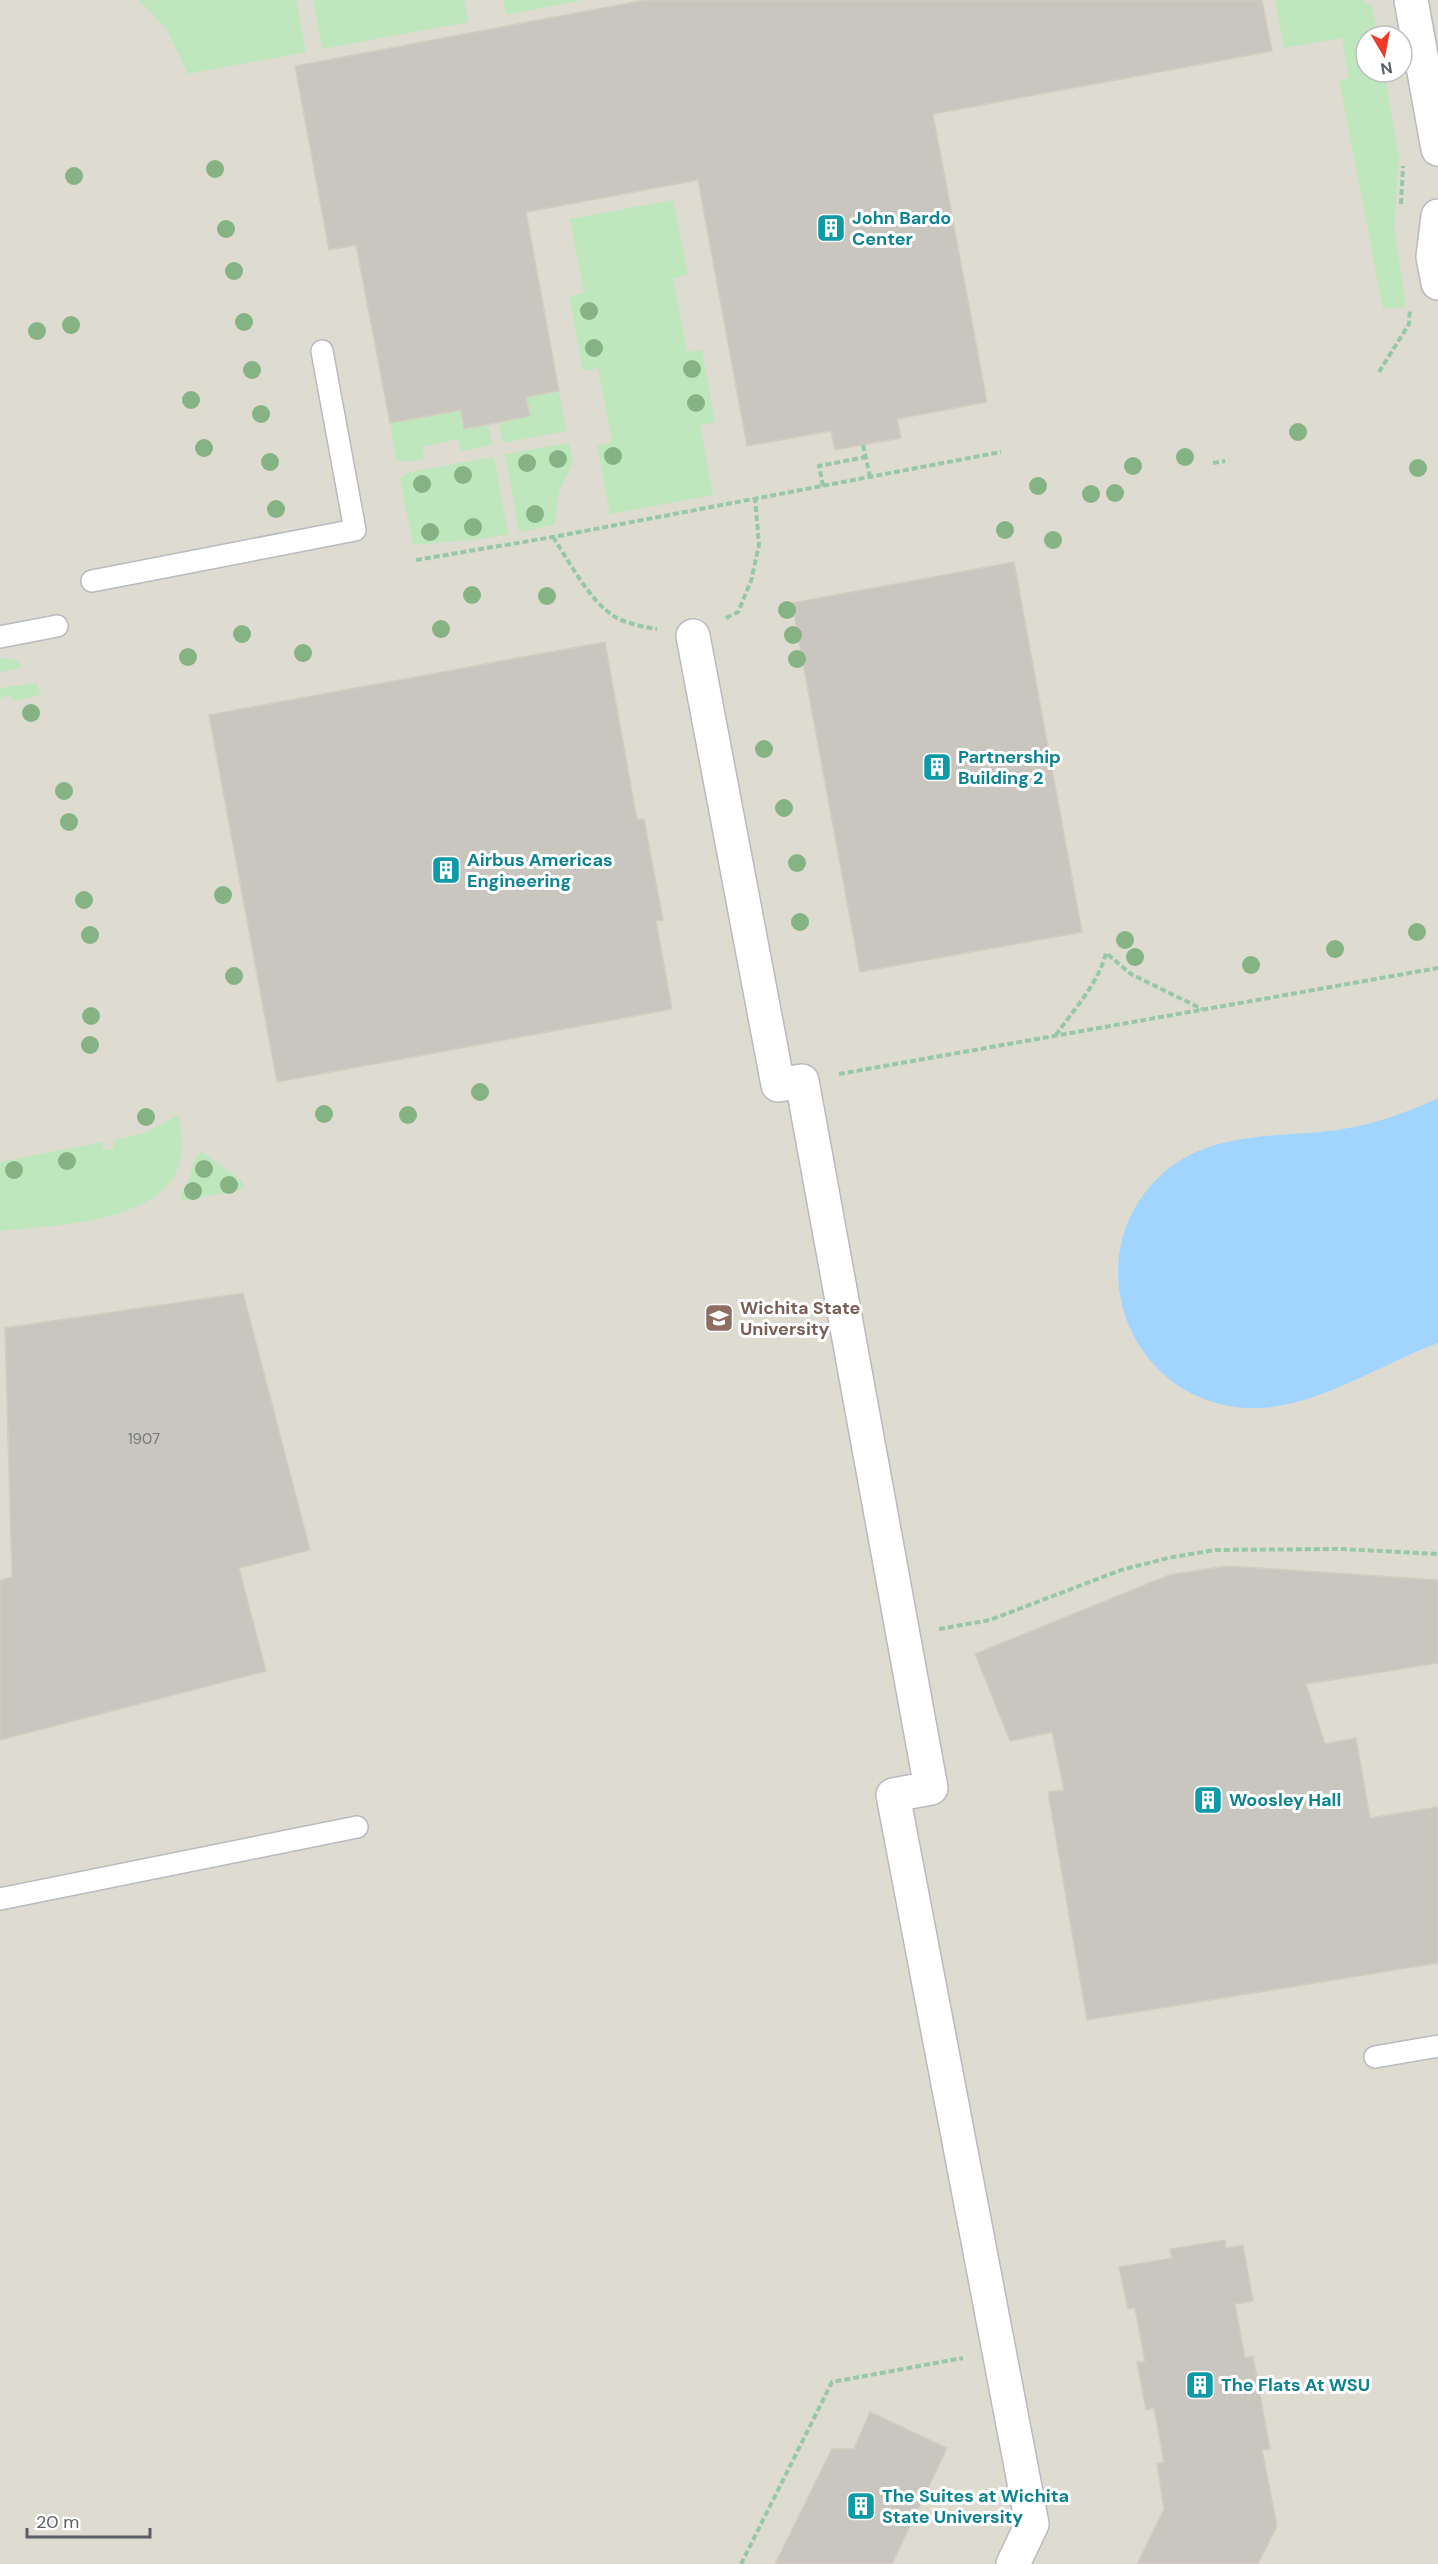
<svg xmlns="http://www.w3.org/2000/svg" width="1438" height="2564" viewBox="0 0 1438 2564" font-family="'DM Sans',sans-serif">
  <rect width="100%" height="100%" fill="#eeece2"/>
  <path fill="#dedbd1" fill-rule="evenodd" d="M0 0H1438V2564H0ZM1366 36H1402V72H1366Z"/>
  <path fill="#bee7be" d="M139 0H296L306 52 188 74 166 28Z
    M313 0H464L468 22 322 49Z
    M503 0H583L506 15Z
    M1275 0H1364L1372 7 1378 36H1366V72H1384L1399 157 1394 227 1406 307 1383 309 1339 80 1349 78 1342 38 1284 48Z
    M673 200 688 275 673 278 687 352 702 350 715 422 700 425 713 495 610 514 597 445 612 442 598 368 583 371 569 296 584 293 570 219Z
    M559 391 567 431 503 443 499 423 530 416 526 397Z
    M461 410 464 429 488 425 492 445 461 451 458 439 422 447 424 459 407 462 396 459 390 423Z
    M569 443 573 462 559 492 554 525 519 532 505 454Z
    M494 457 508 534 482 539 413 545 400 479 409 472Z
    M0 658 13 659 23 665 16 669 0 672Z
    M36 683 41 695 14 701 12 696 1 697 0 704V688Z
    M178 1115C209 1223 69 1224 0 1231V1162L102 1142 103 1150 114 1149 113 1140 142 1134Z
    M202 1152 242 1181 244 1189 182 1201 180 1195 188 1182 195 1158Z"/>
  <path fill="#a1d5ff" d="M1438 1098V1343C1378 1365 1312 1411 1247 1408 1121 1401 1071 1242 1172 1166 1213 1135 1272 1136 1321 1132 1362 1128 1401 1116 1438 1098Z"/>
  <path fill="#c9c6bf" stroke="#d3cdc0" stroke-width="1.5" d="M645 0H1262L1272 51 933 114 987 402 897 419 901 438 835 450 831 431 747 446 698 180 526 212 559 391 526 397 530 416 464 429 461 410 390 423 356 245 329 250 295 66Z
    M1014 562 1082 932 860 972 792 603Z
    M605 642 637 820 644 819 663 920 656 921 672 1009 277 1082 209 715Z
    M243 1293 310 1550 239 1568 266 1671 0 1740V1580L12 1577 5 1328Z
    M1227 1566 1438 1580V1663L1306 1684 1325 1744 1356 1738 1370 1818 1438 1807V1963L1087 2020 1048 1792 1064 1790 1052 1732 1010 1741 975 1654 1169 1575Z
    M1225 2240 1226 2248 1243 2245 1253 2301 1235 2304 1245 2358 1253 2356 1270 2449 1262 2450 1277 2526 1258 2564H1137L1164 2509 1157 2464 1164 2462 1154 2408 1146 2410 1137 2362H1145L1135 2308 1128 2309 1119 2267 1172 2258 1170 2249Z
    M870 2412 947 2448 892 2564H775L832 2449H854Z"/>
  <g fill="none" stroke-linecap="round" stroke-linejoin="round">
    <g stroke="#b8babf" stroke-width="24">
      <path id="lane" d="M92 581 355 530 322 351
        M0 637 57 626
        M0 1899 357 1827
        M1375 2057 1438 2046"/>
    </g>
    <g stroke="#b8babf" stroke-width="36">
      <path id="street" d="M1411 0 1438 149
        M1438 216 1433 257 1438 283
        M693 636 778 1085 802 1081 931 1788 893 1795 1032 2524 1013 2564"/>
    </g>
    <path stroke="#96c8a5" stroke-width="4" stroke-dasharray="6 3" stroke-linecap="butt" d="M1401 204 1403 166
      M1379 372 1409 324 1410 309
      M863 445 870 477
      M1213 463 1225 461
      M823 486 819 466 866 457
      M553 537C569 561 591 604 617 618 629 624 644 627 657 629
      M416 560 553 537 1001 452
      M726 618 738 612 751 581 759 545 755 498
      M1056 1035C1074 1009 1098 984 1106 953L1131 974 1202 1009
      M839 1074 1438 968
      M939 1629 990 1620 1121 1570 1168 1558 1215 1550 1342 1549 1438 1554
      M741 2564 832 2382 963 2358"/>
    <use href="#lane" stroke="#fff" stroke-width="21"/>
    <use href="#street" stroke="#fff" stroke-width="33"/>
  </g>
  <g fill="#86b383">
    <circle cx="215" cy="169" r="9"/>
    <circle cx="74" cy="176" r="9"/>
    <circle cx="226" cy="229" r="9"/>
    <circle cx="234" cy="271" r="9"/>
    <circle cx="589" cy="311" r="9"/>
    <circle cx="244" cy="322" r="9"/>
    <circle cx="71" cy="325" r="9"/>
    <circle cx="37" cy="331" r="9"/>
    <circle cx="594" cy="348" r="9"/>
    <circle cx="692" cy="369" r="9"/>
    <circle cx="252" cy="370" r="9"/>
    <circle cx="191" cy="400" r="9"/>
    <circle cx="696" cy="403" r="9"/>
    <circle cx="261" cy="414" r="9"/>
    <circle cx="1298" cy="432" r="9"/>
    <circle cx="204" cy="448" r="9"/>
    <circle cx="613" cy="456" r="9"/>
    <circle cx="1185" cy="457" r="9"/>
    <circle cx="558" cy="459" r="9"/>
    <circle cx="270" cy="462" r="9"/>
    <circle cx="527" cy="463" r="9"/>
    <circle cx="1133" cy="466" r="9"/>
    <circle cx="1418" cy="468" r="9"/>
    <circle cx="463" cy="475" r="9"/>
    <circle cx="422" cy="484" r="9"/>
    <circle cx="1038" cy="486" r="9"/>
    <circle cx="1115" cy="493" r="9"/>
    <circle cx="1091" cy="494" r="9"/>
    <circle cx="276" cy="509" r="9"/>
    <circle cx="535" cy="514" r="9"/>
    <circle cx="473" cy="527" r="9"/>
    <circle cx="1005" cy="530" r="9"/>
    <circle cx="430" cy="532" r="9"/>
    <circle cx="1053" cy="540" r="9"/>
    <circle cx="472" cy="595" r="9"/>
    <circle cx="547" cy="596" r="9"/>
    <circle cx="787" cy="610" r="9"/>
    <circle cx="441" cy="629" r="9"/>
    <circle cx="242" cy="634" r="9"/>
    <circle cx="793" cy="635" r="9"/>
    <circle cx="303" cy="653" r="9"/>
    <circle cx="188" cy="657" r="9"/>
    <circle cx="797" cy="659" r="9"/>
    <circle cx="31" cy="713" r="9"/>
    <circle cx="764" cy="749" r="9"/>
    <circle cx="64" cy="791" r="9"/>
    <circle cx="784" cy="808" r="9"/>
    <circle cx="69" cy="822" r="9"/>
    <circle cx="797" cy="863" r="9"/>
    <circle cx="223" cy="895" r="9"/>
    <circle cx="84" cy="900" r="9"/>
    <circle cx="800" cy="922" r="9"/>
    <circle cx="1417" cy="932" r="9"/>
    <circle cx="90" cy="935" r="9"/>
    <circle cx="1125" cy="940" r="9"/>
    <circle cx="1335" cy="949" r="9"/>
    <circle cx="1135" cy="957" r="9"/>
    <circle cx="1251" cy="965" r="9"/>
    <circle cx="234" cy="976" r="9"/>
    <circle cx="91" cy="1016" r="9"/>
    <circle cx="90" cy="1045" r="9"/>
    <circle cx="480" cy="1092" r="9"/>
    <circle cx="324" cy="1114" r="9"/>
    <circle cx="408" cy="1115" r="9"/>
    <circle cx="146" cy="1117" r="9"/>
    <circle cx="67" cy="1161" r="9"/>
    <circle cx="204" cy="1169" r="9"/>
    <circle cx="14" cy="1170" r="9"/>
    <circle cx="229" cy="1185" r="9"/>
    <circle cx="193" cy="1191" r="9"/>
  </g>
  <defs>
    <g id="building-square" transform="scale(1.5)"><rect x="-9" y="-9" width="18" height="18" rx="4" fill="#0f9aa8" stroke="#fff"/><path d="M-4-6H4V6H1V3H-1V6H-4ZM-2.5-4.3h1.7v1.8h-1.7ZM.8-4.3h1.7v1.8H.8ZM-2.5-1h1.7V.8h-1.7ZM.8-1h1.7V.8H.8Z" fill="#fff"/></g>
    <g id="university-square" transform="scale(1.5)"><rect x="-9" y="-9" width="18" height="18" rx="4" fill="#8d6e63" stroke="#fff"/><path d="M0-5L7-2L0 1L-7-2ZM-4 1L0 2.5L4 1V4Q0 6-4 4Z" fill="#fff"/></g>
  </defs>
  <g fill-rule="evenodd">
    <use href="#building-square" x="831" y="228"/>
    <use href="#building-square" x="937" y="767"/>
    <use href="#building-square" x="446" y="870"/>
    <use href="#university-square" x="719" y="1318"/>
    <use href="#building-square" x="1208" y="1800"/>
    <use href="#building-square" x="1200" y="2385"/>
    <use href="#building-square" x="861" y="2506"/>
  </g>
  <g text-anchor="middle" stroke-width="6" stroke-linejoin="round" paint-order="stroke">
    <g font-size="15" fill="#76797b">
      <text x="144" y="1444">1907</text>
    </g>
    <g font-size="18" font-weight="bold" fill="#0d838f" stroke="#fff" text-anchor="start">
      <text x="852" y="224">John Bardo<tspan x="852" dy="21">Center</tspan></text>
      <text x="958" y="763">Partnership<tspan x="958" dy="21">Building 2</tspan></text>
      <text x="467" y="866">Airbus Americas<tspan x="467" dy="21">Engineering</tspan></text>
      <text x="1229" y="1806">Woosley Hall</text>
      <text x="1221" y="2391">The Flats At WSU</text>
      <text x="882" y="2502">The Suites at Wichita<tspan x="882" dy="21">State University</tspan></text>
    </g>
    <g font-size="18" font-weight="bold" fill="#785e54" stroke="#fff" text-anchor="start">
      <text x="740" y="1314">Wichita State<tspan x="740" dy="21">University</tspan></text>
    </g>
  </g>
  <g transform="translate(1384 54) rotate(170)"><circle r="28" fill="#ffffff" stroke="#bdbfc1" stroke-width="1.5"/>
  <path d="M0-4.5L10 22L0 15L-10 22Z" fill="#ef3a28"/>
  <text y="-9" font-size="16" font-weight="bold" text-anchor="middle" fill="#5b5f64">N</text>
  </g>
  <path d="M27 2528v9h123v-9" fill="none" stroke="#5b5f64" stroke-width="3"/>
  <text x="36" y="2528" font-size="18" fill="#5b5f64" stroke="#ffffff" stroke-width="4.5" paint-order="stroke">20 m</text>
</svg>
